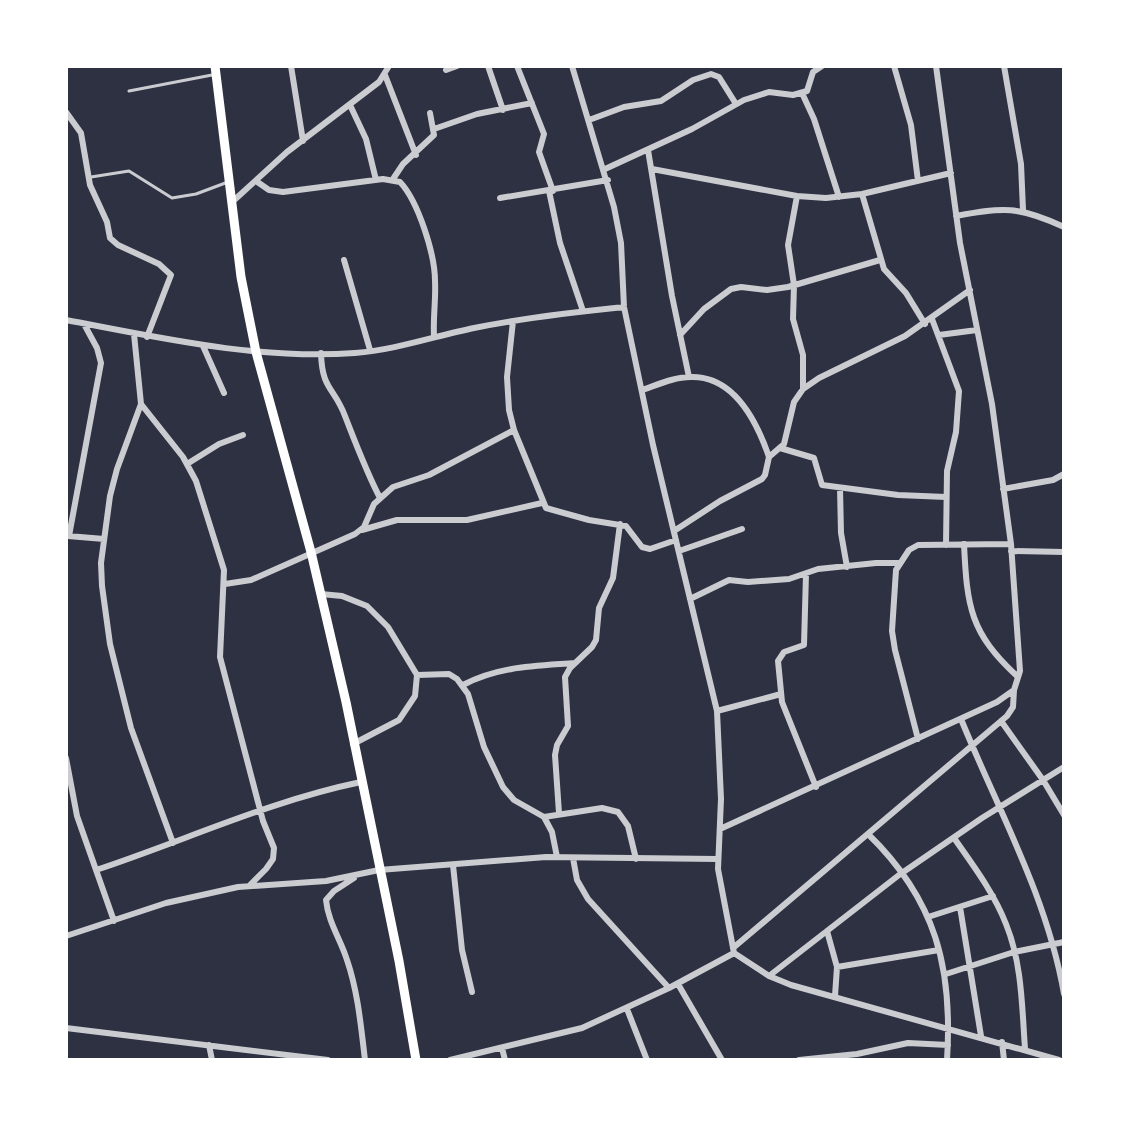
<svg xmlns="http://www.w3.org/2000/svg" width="1130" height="1126" viewBox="0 0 1130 1126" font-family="Overpass,sans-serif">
  <rect width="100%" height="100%" fill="#2d3142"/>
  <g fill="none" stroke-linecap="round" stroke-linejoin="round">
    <path stroke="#caccd0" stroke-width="3" d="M129 91 212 75
      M91 177 129 171 172 198 196 194 228 182"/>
    <path stroke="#caccd0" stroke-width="6" d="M291 66 303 141
      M488 66 503 110
      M517 66 544 134 539 152 553 191
      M894 66 911 125 918 181
      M1004 66 1021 164 1023 210
      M446 70 457 66
      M385 75 416 155
      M802 93 814 119 839 197
      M350 105 366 139 376 180
      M66 112 81 133 90 185 107 222 110 238 118 245 159 264 171 275 147 337
      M589 120 624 107 661 101 693 80 711 74 719 77 736 104
      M434 129 477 114 532 103
      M648 150 672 296 689 377
      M605 169 692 129 744 100 769 92 793 95 807 91 813 72 822 66
      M652 169 797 196 826 198 862 194 951 173
      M393 179 403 164 434 135 430 113
      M256 181 269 190 283 192 383 179 400 182C418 201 435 254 435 281 436 299 433 317 434 336
      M549 191 560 243 583 311
      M862 194 884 269 906 293 925 324
      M797 196 788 245 794 285 793 319 803 355V389
      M500 198 608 180
      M231 203 287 152 379 82 389 66
      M956 216C1003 207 1019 206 1064 227
      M344 260 370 350
      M932 319 959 391 956 432 947 471 946 545
      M66 320C161 338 257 360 355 353 395 350 435 336 474 328 524 318 574 312 624 307
      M513 321 507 377 509 410 514 430 546 508 589 520 626 526 642 547 650 549 676 540
      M134 334 141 404 117 469 110 496 101 563 102 586 110 644 131 728 173 843
      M680 335 704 309 731 289 741 287 767 290 788 287 880 260
      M939 335 977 330
      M203 346 224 393
      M321 353C322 390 334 387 345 416 356 444 366 471 380 498
      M642 390C657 385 674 377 691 377 735 376 757 422 769 457
      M141 404 183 457 196 481 224 570 220 657 263 821 274 848 273 859 266 869 249 886
      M780 448 814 458 822 485 898 495 946 497
      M187 464 219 444 243 435
      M840 488 841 533 847 567
      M1003 489 1053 480 1064 474
      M362 530 397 520H467L542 503
      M674 531 720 501 762 479 765 475 769 457 784 444 794 402 803 389 819 378 905 336 970 290
      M68 536 104 539
      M69 536 101 363 97 348 84 324
      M964 544C967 607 970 633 1018 677
      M679 551 742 529
      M1011 551 1064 552
      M806 574 804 645 784 652 778 661 782 702 816 787
      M225 584 251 580 355 534 364 527 374 504 393 487 429 475 514 430
      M321 594 342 596 367 606 388 627 417 675 415 696 399 720 353 744
      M690 599 729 580 748 582 789 579 818 569 876 563H898
      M417 675 449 674 457 679 468 694 484 747 503 787 514 800 544 817 552 832 557 857
      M463 685C499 666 536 666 575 663
      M717 711 781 694
      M961 719C998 810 1047 896 1064 994
      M1001 721 1043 780 1064 815
      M918 739 895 650 892 631 896 570 909 550 918 545 1011 544
      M66 758 77 816 114 921
      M559 813 555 755 557 745 568 726 565 677 570 668 592 647 596 640 599 608 613 578 620 524
      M544 817 602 808 618 812 628 826 636 859
      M720 829 997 702 1014 690 1020 671 1011 544 992 404 960 243 936 66
      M868 834C936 900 953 968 947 1060
      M954 838C973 865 994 893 1006 924 1022 963 1022 1007 1025 1049
      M573 858 577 880 588 899 669 988
      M453 865 462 950 472 992
      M96 870C184 841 269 801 361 782
      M354 878 334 891 326 900C328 922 341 940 347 960 358 992 361 1027 365 1060
      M960 907 981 1036
      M928 917 993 896
      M827 931 837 967 835 996
      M66 936 166 903 238 887 326 881 379 870 546 857 717 859
      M733 948 1007 716 1013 707 1014 690
      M734 953 769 976 791 985 1059 1060
      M837 967 939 950
      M946 974 1014 952 1064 942
      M769 976 899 875 982 818 1064 767
      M678 984 722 1060
      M627 1009 647 1060
      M66 1028 328 1060
      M1002 1042 1004 1060
      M209 1045 212 1060
      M502 1048 505 1060
      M450 1060 582 1028 669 988 734 953 718 869 721 799 717 711 653 445 624 307 621 243 614 207 572 66
      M799 1060 857 1054 908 1043 948 1045"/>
    <path stroke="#fff" stroke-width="9" d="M215 66 241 277 256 352 311 552 346 702 399 961 416 1060"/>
  </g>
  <rect width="1130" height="1126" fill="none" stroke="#ffffff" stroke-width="136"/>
</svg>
